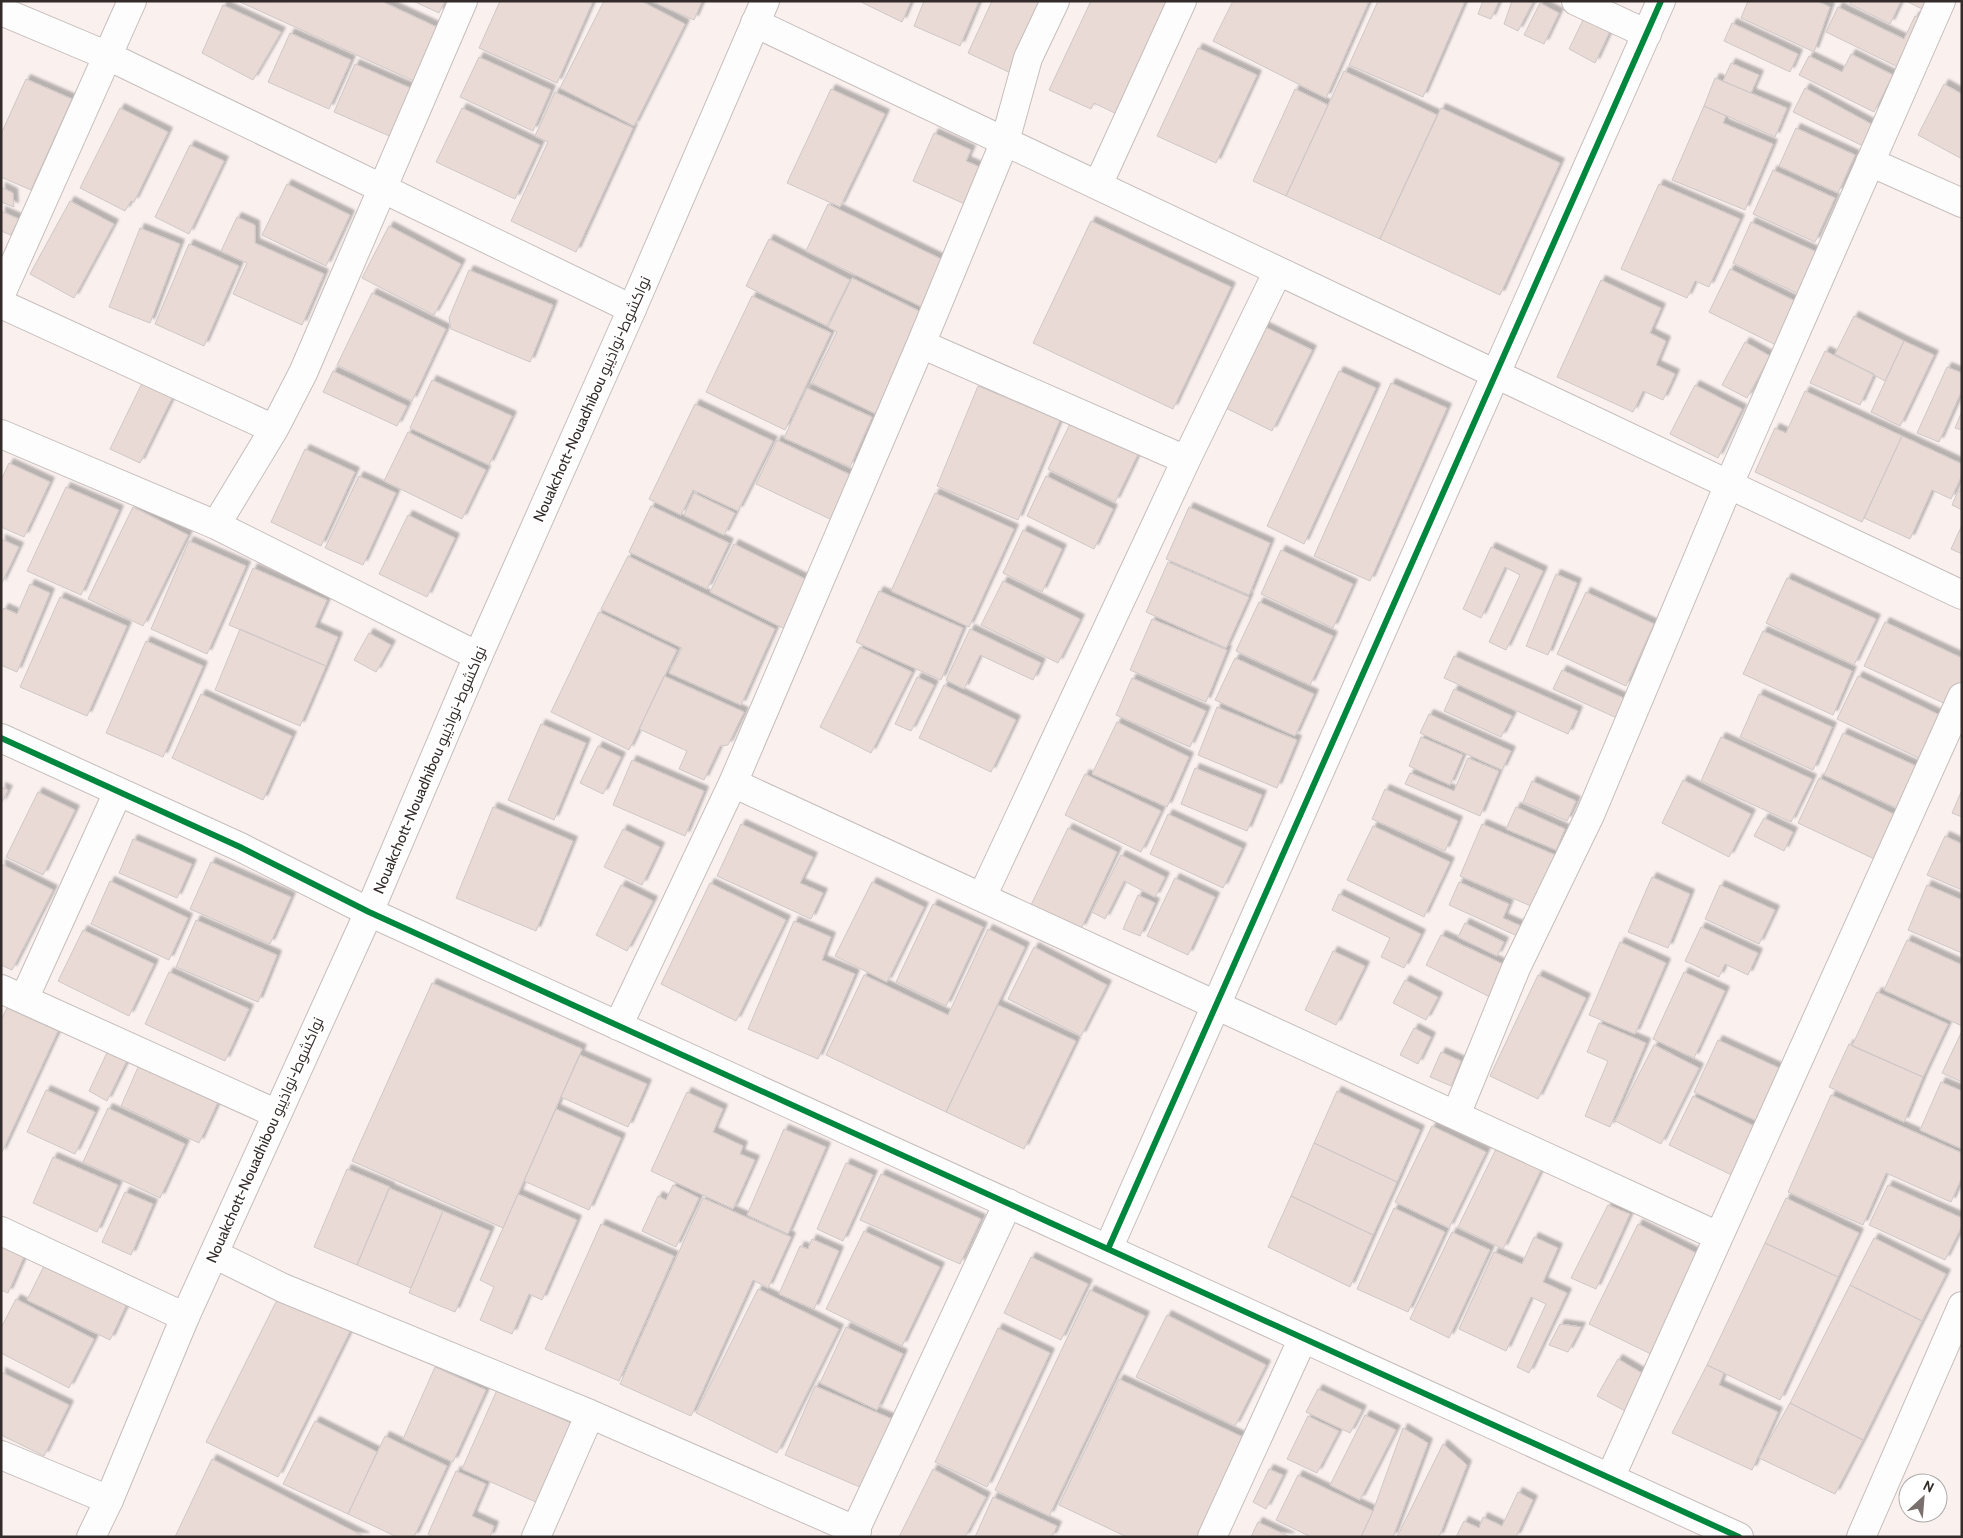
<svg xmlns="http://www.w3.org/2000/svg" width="1963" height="1538" viewBox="0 0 1963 1538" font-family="Cabin,Cairo,sans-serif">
  <defs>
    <filter id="shadow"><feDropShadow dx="4.5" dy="-4.5" stdDeviation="1" flood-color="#0004"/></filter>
  </defs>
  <rect width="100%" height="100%" fill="#faf1ef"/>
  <path fill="#e9dad6" stroke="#cfc8c6" filter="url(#shadow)" d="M381 1 441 29 416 82 240 2Z
    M413 1H445L439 13Z
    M500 1H593L557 83 479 48Z
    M604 1H641L685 24 634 126 560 88Z
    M651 1H702L694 20Z
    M859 1H911L902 22Z
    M924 1H979L960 46 914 26Z
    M992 1H1049L1015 75 968 53Z
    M1091 1H1177L1123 117 1094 103 1091 109 1049 90Z
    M1233 1H1369L1326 98 1213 41Z
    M1378 1H1465L1423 97 1349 65Z
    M1483 1H1499L1491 19 1478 14Z
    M1512 1 1533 2 1518 31 1504 24Z
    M1748 1H1817L1830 7 1814 52 1741 18Z
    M1851 1H1901L1890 24 1850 4Z
    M1906 1H1932L1926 11Z
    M1540 3 1559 13 1544 44 1524 35Z
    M223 5 281 32 253 80 202 53Z
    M1838 7 1904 39 1915 16 1930 23 1906 71 1826 32Z
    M1584 18 1610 31 1595 63 1569 49Z
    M1732 23 1798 54 1790 72 1724 41Z
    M290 33 351 60 329 109 268 82Z
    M1198 48 1257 75 1216 163 1157 136Z
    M1851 54 1893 75 1874 112 1799 75 1809 56 1842 72Z
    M479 57 551 90 533 131 460 97Z
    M1731 63 1759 75 1751 93 1723 81Z
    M355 64 415 90 394 138 334 112Z
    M1344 71 1437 115 1380 239 1286 196Z
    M1715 78 1787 108 1775 137 1704 106Z
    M26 79 72 99 31 190 1 177V134Z
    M1944 84 1962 94V159L1918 135Z
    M1805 88 1873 125 1863 146 1793 112Z
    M831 89 885 114 840 207 787 183Z
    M1295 89 1328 105 1286 196 1253 181Z
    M555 92 633 128 576 252 511 221 548 142 535 136Z
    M1704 106 1726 116 1723 123 1773 144 1745 210 1672 180Z
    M120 108 168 132 134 202 131 201 125 211 80 188Z
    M462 108 540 145 515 199 436 162Z
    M1441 108 1560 163 1500 295 1380 239Z
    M1796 128 1855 155 1838 193 1779 166Z
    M934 133 971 150 966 161 984 169 967 205 913 181Z
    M190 145 224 161 189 234 155 217Z
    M1773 170 1835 198 1815 242 1753 214Z
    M287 184 350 215 326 266 262 235Z
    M1659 184 1740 219 1709 287 1695 281 1687 298 1621 269Z
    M1 187 13 193 14 207 1 202Z
    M70 201 114 224 74 298 30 274Z
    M828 204 945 261 922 307 806 251Z
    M1 211 19 219 11 235 1 231Z
    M237 217 255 225V243L324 274 302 325 233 294 247 263 221 251Z
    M1091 221 1231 287 1173 409 1033 343Z
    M1751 222 1821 254 1801 295 1733 263Z
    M389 226 461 264 434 315 362 278Z
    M140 228 180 244 150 323 109 307Z
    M769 239 850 280 827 326 746 286Z
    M189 244 239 266 204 346 155 324Z
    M1730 269 1801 304 1780 347 1709 312Z
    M469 270 553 305 530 362 451 329 449 318Z
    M852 278 925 314 876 414 812 383 837 332 828 327Z
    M1601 280 1661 308 1650 333 1666 341 1656 365 1675 374 1663 400 1643 391 1633 412 1557 377Z
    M372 293 446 329 412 401 337 365Z
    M752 296 831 333 785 430 706 392Z
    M1854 316 1904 341 1885 381 1835 354Z
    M1263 326 1312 350 1272 431 1224 407Z
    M1904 341 1934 355 1900 426 1871 412Z
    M1745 342 1770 356 1747 398 1722 385Z
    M1825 351 1874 374 1860 405 1810 383Z
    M1947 367 1962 373V390L1939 442 1917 433Z
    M333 371 407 406 397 426 323 392Z
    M1339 371 1376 388 1304 544 1267 526Z
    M144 379 174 394 140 463 110 449Z
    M432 380 512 416 489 465 410 428Z
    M1391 383 1447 408 1370 581 1314 556Z
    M1695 385 1742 409 1718 458 1670 434Z
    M978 386 1060 420 1018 520 937 486Z
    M807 388 872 417 850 467 784 438Z
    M1805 391 1902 436 1862 522 1755 472 1775 428 1786 433Z
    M695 404 773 441 738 511 693 490 681 515 649 499Z
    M1962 411V430L1955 428Z
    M1071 422 1138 454 1115 502 1048 469Z
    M408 432 486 470 462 519 384 481Z
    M1902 436 1962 464V475L1951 499 1932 490 1910 539 1864 518Z
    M777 440 853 476 832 520 756 484Z
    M305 449 355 472 321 546 271 522Z
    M9 463 50 482 24 537 1 527V480Z
    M359 476 396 493 363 565 325 548Z
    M1046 476 1113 509 1094 549 1027 516Z
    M66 487 119 510 81 595 27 571Z
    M1958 491 1962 492V510L1952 505Z
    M694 493 735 513 724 535 684 515Z
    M935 493 1014 529 969 627 891 591Z
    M651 506 729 543 707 589 629 552Z
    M133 507 188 535 143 626 88 599Z
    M1189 507 1270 543 1249 595 1166 559Z
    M408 515 455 538 427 597 379 574Z
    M1962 525V554L1951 549Z
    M1023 530 1062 549 1042 592 1003 573Z
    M1 539 19 547 1 585Z
    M189 541 246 566 207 654 151 629Z
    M734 544 811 582 787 630 710 592Z
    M1491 547 1543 571 1506 650 1489 642 1520 575 1505 567 1481 618 1463 609Z
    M1281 550 1353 584 1333 628 1261 594Z
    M628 556 775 629 741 705 669 673 682 648 601 609Z
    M1168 562 1249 597 1226 648 1146 612Z
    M253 568 327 600 315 627 338 637 326 666 229 625Z
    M1556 574 1577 583 1548 655 1526 646Z
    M1787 578 1876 619 1854 665 1766 623Z
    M1003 581 1080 619 1058 663 981 625Z
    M30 584 50 593 17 672 1 665V614L4 608 17 614Z
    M879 591 963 628 941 680 856 642Z
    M1586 592 1654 624 1626 686 1557 654Z
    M60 597 127 626 87 716 20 687Z
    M1259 602 1333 636 1310 685 1236 651Z
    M599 612 677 650 629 750 551 712Z
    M1152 619 1227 650 1206 702 1130 670Z
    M1885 622 1962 658V681L1950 706 1864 666Z
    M240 629 326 666 300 726 215 690Z
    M970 629 1041 663 1033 680 980 655 964 689 946 680Z
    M1763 631 1852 671 1833 715 1743 674Z
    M369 633 391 645 376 672 354 660Z
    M146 641 203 666 163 757 106 733Z
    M860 647 912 672 871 753 820 727Z
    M1454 656 1578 711 1568 734 1444 678Z
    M1235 658 1314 694 1295 736 1215 700Z
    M1562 670 1628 700 1619 719 1553 689Z
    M664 676 744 712 728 745 720 746 704 780 679 769 687 751 639 729Z
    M1858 676 1948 719 1927 762 1837 719Z
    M917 677 934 685 911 731 895 724Z
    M1132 678 1206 711 1190 747 1116 715Z
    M944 685 1016 720 991 772 919 738Z
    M1454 689 1512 716 1501 737 1444 711Z
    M201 694 292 736 263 800 172 758Z
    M1759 694 1832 727 1813 770 1740 737Z
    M1217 707 1297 740 1277 788 1198 755Z
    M1429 714 1511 751 1502 770 1420 733Z
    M1117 722 1189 757 1167 807 1092 774Z
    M541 724 586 743 554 820 508 800Z
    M1843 733 1923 769 1904 811 1824 775Z
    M1421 737 1463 755 1450 785 1409 766Z
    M1721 737 1812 779 1791 822 1701 781Z
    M598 746 621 757 603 794 580 783Z
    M1468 758 1499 771 1480 816 1405 784 1410 773 1454 791Z
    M632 760 704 791 685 836 613 805Z
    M1195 768 1262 795 1247 831 1181 804Z
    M1085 774 1161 811 1141 852 1065 815Z
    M1819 778 1906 820 1885 864 1798 823Z
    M1683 780 1751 814 1729 857 1662 823Z
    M1532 781 1576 801 1567 821 1523 802Z
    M1 787 8 790 1 804Z
    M1385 789 1458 821 1445 851 1372 819Z
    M1962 790V817L1952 813Z
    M38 792 75 810 43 875 6 857Z
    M493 807 573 841 536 931 456 898Z
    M1516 807 1565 829 1556 850 1506 829Z
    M1168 814 1242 848 1223 888 1150 854Z
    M1764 818 1793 832 1784 851 1754 836Z
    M741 824 813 857 800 883 823 893 811 919 717 876Z
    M1482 824 1560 857 1538 909 1460 876Z
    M1373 826 1450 862 1424 917 1347 880Z
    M1068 828 1117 852 1081 929 1031 905Z
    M623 829 660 847 642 885 604 867Z
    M1945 836 1962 844V890L1927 875Z
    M133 839 192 864 177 898 119 873Z
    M1121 855 1165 877 1155 897 1124 881 1105 919 1092 912Z
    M211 862 291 897 270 944 190 909Z
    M1 864 53 890 12 970 1 965Z
    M1652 877 1690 894 1668 948 1628 932Z
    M1175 878 1215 897 1188 955 1147 936Z
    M110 881 188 918 169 960 91 924Z
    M872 882 924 907 887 982 835 956Z
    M1459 882 1509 904 1503 918 1528 929 1524 939 1449 905Z
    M710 883 786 920 736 1021 661 984Z
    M621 885 653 901 627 951 596 935Z
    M1720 885 1775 910 1759 944 1705 919Z
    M1927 885 1962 900V953L1908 930Z
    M1339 894 1421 934 1404 968 1381 957 1390 938 1332 910Z
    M1138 895 1155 903 1140 936 1123 929Z
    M933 904 983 927 946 1006 896 982Z
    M196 920 277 955 258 1002 176 967Z
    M794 921 831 937 822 960 855 974 818 1059 748 1029Z
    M1465 923 1504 942 1497 956 1458 937Z
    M1701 927 1758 953 1748 975 1725 964 1719 977 1685 961Z
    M988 929 1025 947 946 1112 826 1055 864 975 948 1015Z
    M83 930 154 964 129 1016 58 981Z
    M1441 935 1509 967 1494 999 1426 965Z
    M1907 940 1962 965V1026L1884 990Z
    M1620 942 1666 963 1635 1034 1589 1015Z
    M1034 947 1107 985 1081 1036 1008 999Z
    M1333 951 1365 966 1336 1025 1305 1010Z
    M169 972 249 1009 225 1061 145 1024Z
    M1684 972 1725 991 1694 1058 1653 1039Z
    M1538 975 1586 998 1538 1099 1490 1076Z
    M1405 980 1438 997 1426 1020 1393 1003Z
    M432 983 582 1049 503 1228 352 1161Z
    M1877 992 1948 1024 1923 1077 1852 1046Z
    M998 1005 1076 1041 1024 1149 946 1112Z
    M7 1008 58 1031 1 1154V1020Z
    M1599 1023 1646 1043 1610 1127 1585 1116 1608 1061 1587 1052Z
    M1414 1028 1431 1037 1418 1064 1400 1055Z
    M1962 1031V1082L1942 1073Z
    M1718 1040 1790 1073 1766 1125 1694 1092Z
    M111 1044 130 1054 107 1101 89 1091Z
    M1849 1044 1923 1077 1904 1122 1829 1087Z
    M1654 1045 1699 1068 1661 1144 1615 1121Z
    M1441 1052 1461 1061 1451 1086 1430 1077Z
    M580 1055 647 1084 628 1127 561 1097Z
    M139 1065 218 1102 199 1143 121 1106Z
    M1941 1082 1962 1091V1149L1920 1130Z
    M46 1090 95 1112 75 1154 27 1132Z
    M1337 1091 1420 1130 1397 1182 1314 1143Z
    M687 1092 723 1109 713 1132 743 1146 740 1154 755 1160 733 1209 651 1171Z
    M1831 1095 1962 1153V1177L1951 1202 1886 1173 1863 1225 1788 1192Z
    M1693 1096 1764 1131 1740 1179 1669 1145Z
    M108 1108 185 1144 160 1198 83 1162Z
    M556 1109 621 1138 589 1210 524 1181Z
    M1432 1126 1486 1152 1449 1228 1395 1202Z
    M784 1129 826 1147 788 1234 747 1215Z
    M1314 1143 1397 1182 1373 1235 1291 1196Z
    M1496 1149 1541 1170 1503 1249 1458 1227Z
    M53 1157 118 1185 97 1232 33 1203Z
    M846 1163 873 1175 843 1241 817 1229Z
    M347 1169 390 1187 357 1265 314 1247Z
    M881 1174 981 1219 960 1264 860 1220Z
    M673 1185 699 1198 676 1247 642 1231 658 1196 666 1200Z
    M1888 1185 1962 1218V1226L1945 1260 1869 1225Z
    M389 1188 443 1211 411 1288 357 1265Z
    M125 1192 153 1204 131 1255 102 1242Z
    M518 1194 577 1220 542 1300 529 1294 512 1334 480 1320 494 1287 480 1280Z
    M1291 1196 1373 1235 1350 1287 1268 1247Z
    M703 1198 791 1237 768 1288 753 1280 691 1416 620 1384Z
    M1786 1198 1859 1233 1838 1277 1765 1243Z
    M1608 1205 1630 1214 1596 1289 1571 1278Z
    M1394 1208 1445 1232 1408 1312 1357 1289Z
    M443 1211 490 1231 455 1312 409 1293Z
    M601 1224 674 1256 619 1381 545 1349Z
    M1638 1224 1702 1256 1653 1355 1589 1324Z
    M864 1231 940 1267 902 1346 826 1309Z
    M1452 1232 1490 1250 1449 1338 1410 1319Z
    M1534 1237 1558 1248 1543 1282 1567 1293 1529 1373 1517 1367 1546 1304 1531 1297 1506 1351 1459 1329 1494 1252 1522 1264Z
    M1874 1238 1946 1274 1922 1321 1850 1285Z
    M1 1239 27 1250 8 1293 1 1290Z
    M812 1239 839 1251 814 1309 779 1294 800 1246 808 1249Z
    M1765 1243 1838 1277 1780 1400 1707 1365Z
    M1031 1257 1088 1284 1061 1340 1004 1313Z
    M47 1260 129 1299 110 1340 27 1300Z
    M1850 1285 1922 1321 1863 1440 1790 1403Z
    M283 1288 354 1323 278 1477 206 1442Z
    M758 1289 839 1329 777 1453 696 1413Z
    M1090 1290 1145 1316 1049 1516 995 1490Z
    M16 1299 94 1339 69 1388 1 1353V1328Z
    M1167 1315 1266 1365 1235 1426 1136 1377Z
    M1560 1324 1581 1327 1568 1352 1549 1345Z
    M846 1327 903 1354 877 1410 820 1383Z
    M998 1328 1050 1353 987 1487 935 1462Z
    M1618 1359 1647 1376 1627 1412 1597 1396Z
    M1707 1365 1724 1373 1719 1385 1778 1412 1752 1470 1672 1433Z
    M435 1367 486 1390 453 1462 403 1439Z
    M1 1372 69 1405 44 1456 1 1435Z
    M1119 1379 1247 1439 1202 1537H1127L1059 1505Z
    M815 1386 892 1419 862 1488 785 1455Z
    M1318 1389 1362 1410 1350 1433 1306 1412Z
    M497 1390 573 1424 538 1503 462 1469Z
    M1790 1403 1863 1440 1835 1494 1759 1458Z
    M1365 1415 1396 1430 1360 1500 1330 1485Z
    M1308 1416 1339 1431 1317 1473 1287 1459Z
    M315 1421 377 1452 348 1514 283 1484Z
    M1403 1428 1428 1443 1393 1537H1361L1373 1511Z
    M385 1436 447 1466 414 1537H397L348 1514Z
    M1443 1444 1467 1465 1439 1537H1397Z
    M212 1459 365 1537H175Z
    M933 1469 986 1497 965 1537H899Z
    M1269 1469 1283 1475 1266 1509 1253 1502Z
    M456 1471 486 1484 472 1516 494 1526 490 1537H433L428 1534Z
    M1298 1475 1373 1511 1361 1537H1311L1276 1520Z
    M1518 1492 1533 1500 1516 1537H1456L1464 1521 1479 1528 1483 1517 1502 1526Z
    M993 1497 1057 1526 1052 1537H975Z
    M1258 1522 1290 1537H1251Z"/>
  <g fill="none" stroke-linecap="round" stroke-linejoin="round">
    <g stroke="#c5bebc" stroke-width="30">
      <path id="minor" d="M1576 1 1647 34
        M1 11 108 56 632 309
        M755 23 1962 595
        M1870 162 1962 203
        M1098 185 1182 1
        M1 294 132 1
        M1 304 274 429
        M921 344 1186 460
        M1 434 216 525 478 656
        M216 525 274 429 303 373 463 1
        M1 738 240 847 369 912 1739 1537
        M733 783 1718 1236
        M982 897 1186 460 1278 271
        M1 989 277 1114
        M24 999 118 792
        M618 1026 733 783 921 344 1005 141 1028 58 1055 1
        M1456 1115 1516 968 1590 815 1729 484 1941 1
        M1 1231 185 1317
        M1108 1249 1661 1
        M214 1254 283 1288 590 1414 857 1531
        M1 1455 109 1500
        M1610 1478 1962 697
        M536 1537 590 1414
        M852 1537 1008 1203
        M1212 1537 1303 1338
        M1861 1537 1962 1306"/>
    </g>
    <g stroke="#c5bebc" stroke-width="30">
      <path id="trunk" d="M91 1537 109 1500 185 1317 369 912 478 656 632 309 765 1"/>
    </g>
    <use href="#minor" stroke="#fefdfd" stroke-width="28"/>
    <use href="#trunk" stroke="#fefdfd" stroke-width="28"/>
    <g stroke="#fff" stroke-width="9">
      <path id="cycleway" d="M1 738 240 847 369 912 1739 1537
        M1108 1249 1661 1"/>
    </g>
    <use href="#cycleway" stroke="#00873e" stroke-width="6"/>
  </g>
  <g text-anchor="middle" stroke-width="5" stroke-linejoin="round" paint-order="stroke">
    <g font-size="15" fill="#332b29" stroke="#fff">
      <text transform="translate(592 399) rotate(-66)" y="5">Nouakchott-Nouadhibou نواكشوط-نواذيبو</text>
      <text transform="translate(430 770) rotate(-67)" y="5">Nouakchott-Nouadhibou نواكشوط-نواذيبو</text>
      <text transform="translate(265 1140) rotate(-66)" y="5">Nouakchott-Nouadhibou نواكشوط-نواذيبو</text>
    </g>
  </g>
  <rect width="1963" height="1538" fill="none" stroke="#332b29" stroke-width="5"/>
  <g transform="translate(1923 1498) rotate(26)"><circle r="24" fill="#ffffff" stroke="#adaaa9"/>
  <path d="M0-4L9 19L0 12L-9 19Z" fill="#79706e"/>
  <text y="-8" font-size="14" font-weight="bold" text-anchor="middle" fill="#332b29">N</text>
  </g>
</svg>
